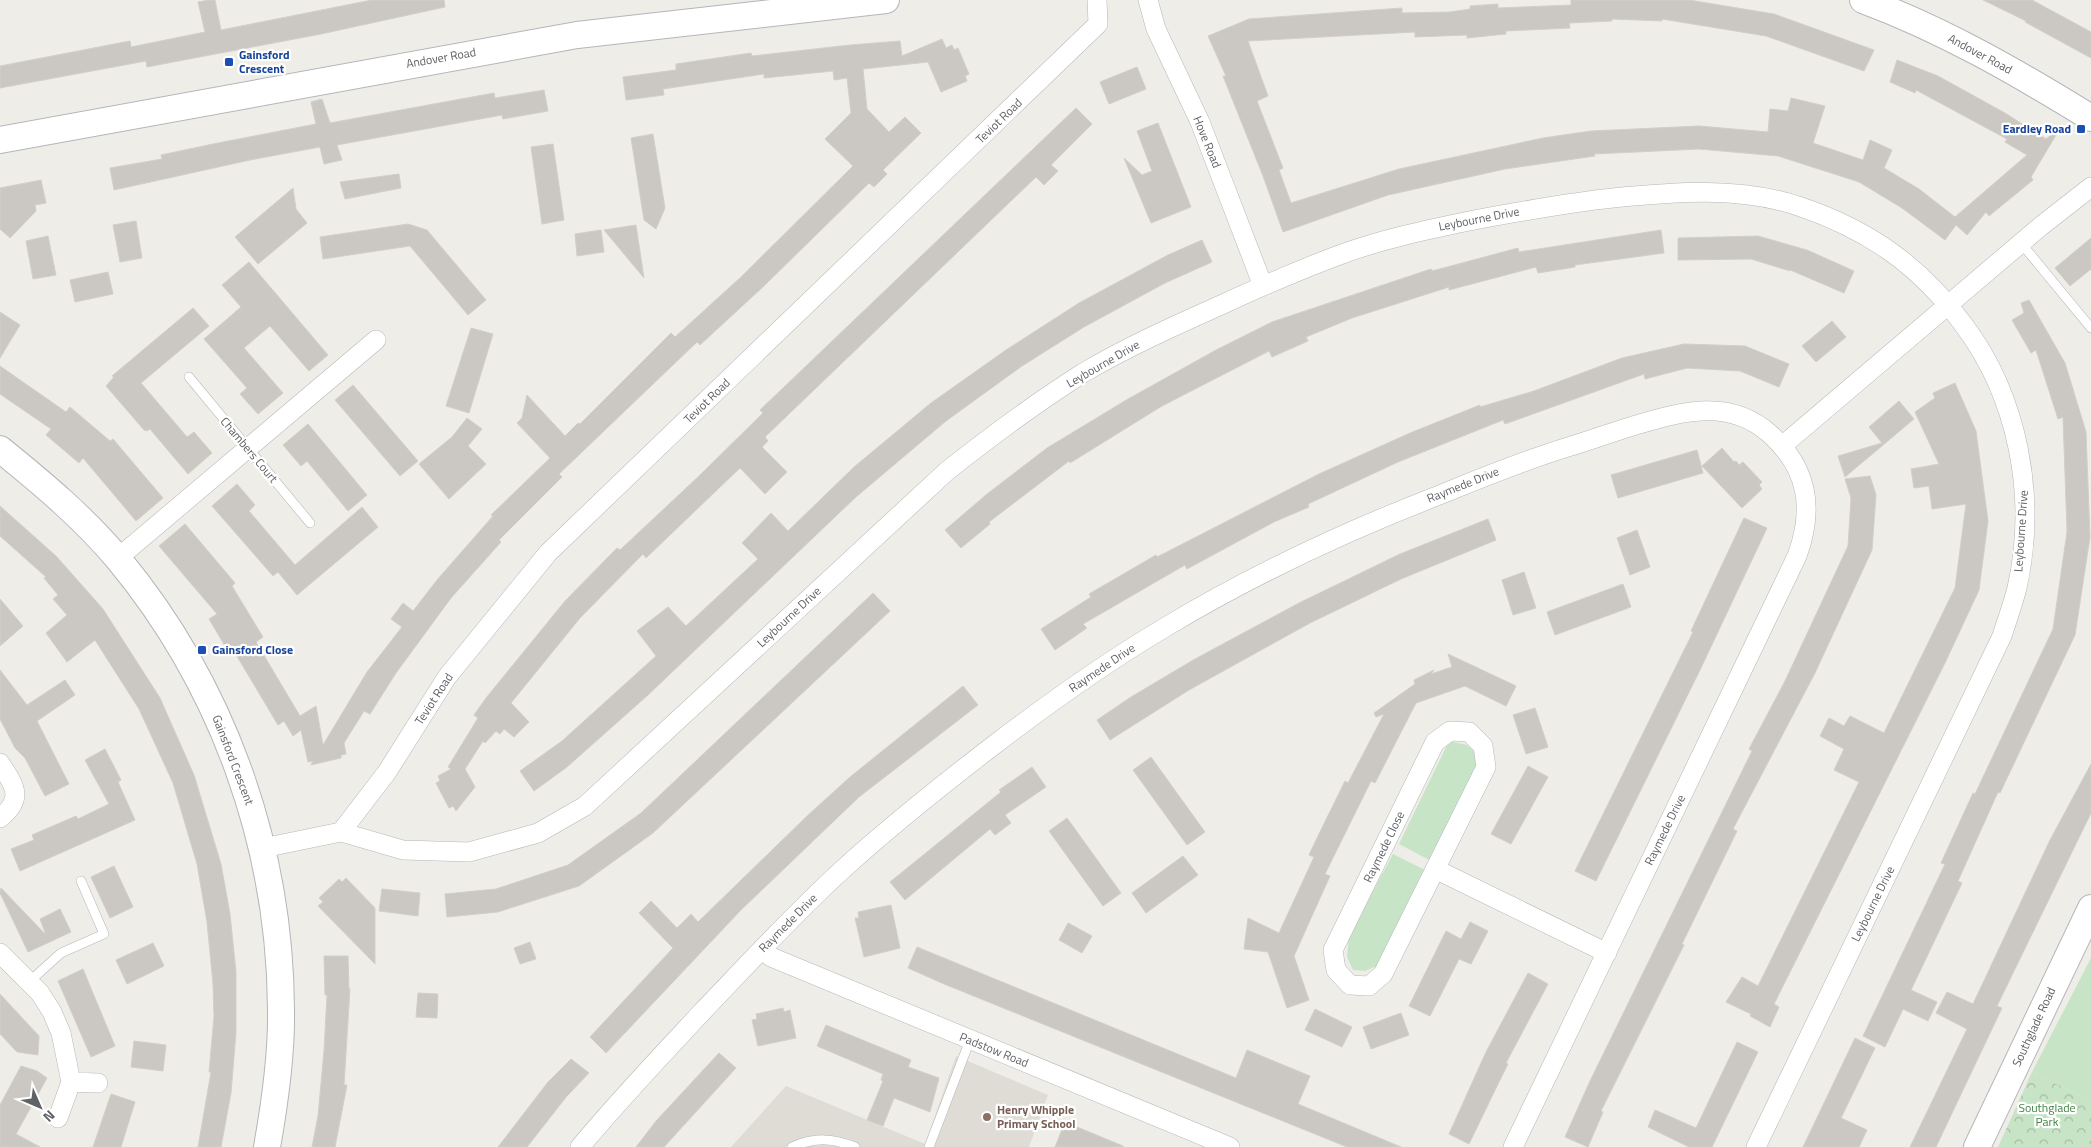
<svg xmlns="http://www.w3.org/2000/svg" width="2091" height="1147" viewBox="0 0 2091 1147" font-family="'Titillium Web',sans-serif">
  <defs>
    <pattern id="park-crowns" width="20" height="18" patternUnits="userSpaceOnUse" patternTransform="scale(1.25)"><rect width="20" height="18" fill="#c7e4c7"/><path d="M2 6a3 3 0 1 1 6 0M12 15a3 3 0 1 1 6 0" fill="none" stroke="#a5bca5"/></pattern>
  </defs>
  <rect width="100%" height="100%" fill="#efede7"/>
  <path fill="#dfdcd6" d="M956 1056 1048 1095 1029 1147H731L786 1086 925 1144Z"/>
  <path fill="#c7e4c7" d="M1449 741 1467 745 1478 755 1476 766 1429 860 1399 844Z
    M1393 854 1425 870 1377 966 1365 971 1353 970 1347 957 1349 936Z
    M2091 958V1101L2032 1072Z"/>
  <path fill="url(#park-crowns)" d="M2032 1072 2091 1101V1147H1998Z"/>
  <path fill="#cbc8c4" stroke="#d3cfc6" d="M209 0H215L221 30 372 0H444L445 7 321 34 147 67 146 61 0 88V66L130 41 131 47 205 32 198 2Z
    M1571 0H1689L1774 14 1874 50 1864 71 1766 36 1662 19V21L1612 19V21L1569 23 1570 28 1506 31V34L1467 38V35L1415 37V32L1248 41 1268 96 1257 101 1283 168 1279 170 1291 203 1399 169 1543 138 1591 131 1699 126 1768 132 1770 109 1788 111 1791 98 1825 106 1813 143 1863 160 1870 140 1892 150 1884 168 1919 189 1955 217 2027 155 2005 142 2007 139 1916 90 1915 93 1890 82 1897 60 1938 76 2005 113 2046 139 2054 133 2056 135 2031 177 2033 180 1989 216 1986 212 1967 235 1956 225 1945 240 1902 208 1859 182 1778 156 1699 149 1594 154 1595 156 1505 169 1388 195 1283 232 1263 176 1223 76H1226L1208 36 1249 19 1402 8V13L1450 12 1470 9V6L1498 4V8L1571 5Z
    M1983 0H2032L2091 32V58L2025 22 2026 21Z
    M942 39 946 48 952 45 954 50 958 48 969 74 965 76 967 81 941 92 928 62 863 69 867 109 889 132 905 117 921 133 883 170 887 174 874 187 869 183 765 285 700 345 697 342 559 474 562 477 499 540 501 542 451 598 396 673 370 714 364 711 344 743 346 754 341 755V758L311 765 313 761 308 762 301 730 293 736 284 721 278 725 235 653 231 656 209 619 217 614 159 546 185 524 235 583 232 586 263 637 256 642 300 716 316 706 323 745 367 672 402 627 391 619 403 603 413 611 437 580 493 516 491 515 550 458 517 423 522 418 527 395 565 436 578 423 580 424 671 333 675 337 741 277 853 166 825 139 851 113 847 78 834 80 833 71 764 78V74L663 89 664 95 626 100 623 77 676 70V64L751 53 752 56 850 45 900 41 902 56Z
    M1137 67 1146 89 1109 104 1100 82Z
    M544 90 548 111 503 119 502 115 337 145 342 160 324 164 320 147 250 160 114 190 110 168 162 159 161 155 213 144 316 124 311 102 322 99 330 123 494 93 495 98Z
    M1076 108 1092 124 1051 165 1058 171 1044 185 1036 177 765 437 768 441 762 447 787 472 765 494 740 468 646 558 643 554 580 618 511 703 529 722 514 737 504 729 500 734 496 731 485 743 483 741 465 769 475 787 456 811 453 806 449 808 436 783 440 781 438 776 451 769 448 767 478 718 474 715 486 698 565 601 617 548 620 550 699 476 763 413 760 410Z
    M1158 123 1191 207 1151 223 1124 158 1142 175 1152 171 1137 131Z
    M653 134 665 208 656 229 644 220 631 138Z
    M553 144 564 220 542 224 531 147Z
    M399 174 401 188 345 199 340 182Z
    M41 180 46 203 35 205 36 211 10 238 0 229V188Z
    M293 188 296 209 307 223 258 264 235 237Z
    M136 221 142 258 120 262 113 225Z
    M408 224 427 230 486 300 468 315 410 246 323 259 320 237Z
    M636 225 644 278 604 230Z
    M601 230 604 252 577 256 575 234Z
    M1661 230 1664 253 1575 265V267L1538 273 1536 267 1449 290V287L1352 318 1306 337 1308 341 1272 357 1269 351 1162 406 1070 463 1069 461 989 522 990 524 961 548 945 530 987 494 1047 448 1128 399 1216 350 1272 322 1431 269 1432 271 1518 248 1519 252Z
    M48 236 56 275 33 279 26 241Z
    M1758 236 1807 250 1854 271 1844 293 1788 269 1790 271 1751 259 1678 260V238Z
    M2091 238V269L2070 286 2055 268Z
    M1202 240 1212 262 1165 283 1084 327 1022 366 946 421 856 497 648 695 567 767 534 791 520 771 562 741 656 656 637 631 668 607 686 626 758 559 742 543 771 513 788 531 854 467 931 403 1006 350 1079 303 1168 255Z
    M249 262 328 355 309 371 270 326 244 348 283 393 258 414 240 394 247 388 204 339 241 307 222 285Z
    M108 272 113 294 75 302 70 280Z
    M2029 300 2065 363 2086 432 2090 537 2075 635 2000 793 1998 792 1958 881 1962 883 1911 990 1937 1002 1928 1021 1903 1009 1885 1047 1863 1036 1945 864 1941 863 1973 793 1975 794 2053 629 2067 532 2063 417 2058 419 2036 350 2031 353 2012 320 2024 313 2021 303Z
    M193 308 209 326 141 383 187 437 194 432 212 453 188 474 150 429 147 431 144 430 106 386 114 377 112 376Z
    M0 312 20 325 0 358Z
    M1832 321 1846 337 1816 362 1802 346Z
    M471 328 493 334 469 413 446 406Z
    M1684 344 1745 346 1789 364 1779 387 1740 371 1687 368 1645 379 1644 374 1505 424 1503 420 1398 462 1308 504 1309 507 1274 522 1187 569 1185 565 1083 624 1087 628 1055 650 1041 629 1091 597 1089 594 1156 555 1157 557 1319 474 1410 433 1480 405V407L1534 391 1622 358Z
    M0 366 66 412 70 407 110 441 113 439 163 498 136 521 83 458 79 463 46 435 51 429 0 394Z
    M1955 383 1976 431 1988 521 1979 590 1945 663 1774 1004 1779 1007 1770 1027 1750 1016 1751 1014 1726 1002 1742 977 1758 986 1859 782 1834 770 1844 749 1820 736 1829 718 1844 726 1850 716 1884 733 1955 588 1966 504 1932 509 1929 486 1914 488 1911 469 1939 464 1915 412 1935 398 1933 393Z
    M353 385 418 461 400 476 335 400Z
    M1899 401 1914 419 1845 477 1838 456 1882 443 1869 427Z
    M467 418 482 429 468 446 486 464 449 499 419 464 452 437Z
    M308 424 367 495 348 511 307 461 301 466 283 445Z
    M1722 448 1734 462 1736 461 1739 465 1743 462 1762 482 1759 485 1762 489 1742 508 1702 466Z
    M1697 450 1703 473 1618 498 1611 475Z
    M1870 476 1876 495 1872 550 1815 673 1733 829 1737 831 1682 944 1684 945 1601 1111 1603 1112 1588 1147 1565 1137 1590 1081 1752 751 1749 749 1785 681 1848 546 1851 498 1845 479Z
    M237 484 255 505 249 511 295 565 362 507 378 527 297 595 278 572 273 576 212 506Z
    M0 506 56 556 103 609 160 698 194 775 221 864 230 914 236 972V1032L231 1093 221 1147H198L211 1072H209L214 1016 213 984 207 922 197 864 173 783 139 709 95 640 67 662 46 633 67 615 53 599 58 595 44 578 46 577 0 536Z
    M1744 518 1767 528 1700 670 1596 881 1575 871 1693 632 1691 631Z
    M1488 519 1496 540 1401 579 1310 623 1189 690 1110 740 1097 720 1131 697 1195 659 1299 603 1400 554Z
    M1637 530 1650 567 1630 575 1617 538Z
    M1524 572 1536 608 1513 615 1502 580Z
    M1623 584 1631 607 1555 635 1547 612Z
    M873 593 890 611 653 833 579 886 498 912 447 917 445 894 496 889 568 865 641 813Z
    M0 599 23 626 0 646Z
    M1448 654 1516 686 1506 706 1465 686 1416 703 1375 783 1371 781 1325 874 1330 876 1294 956 1309 1000 1287 1008 1268 952 1244 949 1248 918 1279 933 1314 857 1309 855 1318 836 1345 781 1348 783 1384 714 1376 717 1374 713 1415 684 1414 680 1434 670 1431 674 1452 667Z
    M0 670 27 705 65 680 75 695 37 721 69 784 45 796 25 758 15 748 0 719Z
    M963 686 978 705 859 797 741 910 606 1053 590 1037 673 948 639 913 651 901 677 928 691 914 698 922 806 817 850 777Z
    M1535 708 1548 747 1526 754 1513 715Z
    M105 749 121 780 118 782 135 820 20 871 11 849 34 840 32 835 76 816 78 819 109 804 85 760Z
    M1151 757 1205 832 1187 845 1133 770Z
    M2091 764V813L1997 1006 2002 1008 1936 1147H1910L1967 1029 1936 1013 1947 992 1973 1004 2050 840Z
    M1528 766 1548 777 1511 844 1491 834Z
    M1032 767 1046 787 1005 815 1011 823 995 835 990 829 905 900 890 882 1001 792 999 790Z
    M1067 818 1121 893 1103 906 1049 831Z
    M1183 856 1198 875 1146 913 1132 893Z
    M114 866 133 907 110 918 91 877Z
    M346 878 375 908V964L318 906 323 902 319 898 339 879 342 882Z
    M1 888 46 935 40 919 60 909 71 932 28 952 0 893Z
    M382 889 420 893 418 916 379 911Z
    M891 905 900 948 864 957 855 918H859L858 912Z
    M1470 922 1488 931 1471 964 1459 959 1430 1016 1409 1006 1446 931 1461 939Z
    M1068 923 1092 936 1082 953 1059 940Z
    M530 942 536 959 520 964 514 948Z
    M153 943 164 966 127 984 116 960Z
    M917 947 1236 1078 1247 1050 1310 1076 1298 1104 1401 1147H1347L944 984 908 968Z
    M324 956H348L349 989H350L344 1085H347L335 1147H312L318 1116 324 1051 327 995H325Z
    M83 969 115 1046 91 1057 58 981Z
    M1528 973 1548 984 1506 1063 1508 1064 1499 1082 1469 1144 1449 1134 1486 1052Z
    M418 993 438 994 437 1018 416 1017Z
    M0 994 39 1036 38 1055 17 1052 0 1034Z
    M783 1008 784 1012 790 1010 796 1038 758 1046 752 1020 757 1019 756 1014Z
    M1315 1009 1352 1027 1342 1047 1305 1030Z
    M1401 1013 1409 1035 1371 1049 1363 1027Z
    M826 1025 911 1060 908 1067 939 1078 930 1112 894 1098 883 1126 867 1120 883 1081 881 1080 883 1074 817 1046Z
    M1855 1038 1875 1048 1841 1118 1867 1130 1859 1147H1803Z
    M134 1041 166 1045 163 1071 131 1067Z
    M1737 1042 1758 1052 1712 1147H1689L1648 1127 1655 1110 1696 1128Z
    M719 1053 736 1068 664 1147H636L656 1121Z
    M571 1059 589 1073 567 1096 527 1147H498L548 1082Z
    M21 1066 37 1071 47 1078 16 1134 40 1147H0V1105Z
    M111 1094 135 1102 125 1134 121 1147H93Z
    M1065 1122 1123 1146V1147H1055Z"/>
  <g fill="none" stroke-linecap="round" stroke-linejoin="round">
    <g stroke="#b4b7ba" stroke-width="10">
      <path id="lane" d="M2021 243 2091 328
        M189 377 310 523
        M29 982 61 953 104 934 81 881
        M792 1147C814 1137 833 1138 855 1147
        M929 1147 970 1040"/>
    </g>
    <g stroke="#b4b7ba" stroke-width="20">
      <path id="street" d="M1148 0 1156 29 1200 122 1263 286
        M1782 446 2041 226 2091 187
        M118 558 376 340
        M1450 731 1469 732 1483 746 1486 767 1383 974 1369 986 1350 985 1336 970 1333 950 1435 742Z
        M0 763C14 785 25 798 0 818
        M341 832 387 772 447 677 548 553 1098 24 1097 0
        M263 848 341 832 403 850 469 852 538 833 585 806 947 471C991 436 1036 403 1083 373 1127 347 1174 326 1221 305 1260 287 1301 269 1342 254 1383 239 1426 230 1469 221 1517 212 1564 203 1613 198 1675 192 1741 186 1801 207 1869 230 1920 266 1963 324 2019 398 2037 498 2017 588 2013 604 2007 620 2002 636L1756 1147
        M1435 869 1607 953
        M762 949 771 957 1230 1147
        M0 953 40 993 52 1012 61 1033 71 1082 58 1118
        M71 1082 98 1083
        M580 1147C619 1100 661 1056 702 1012 748 964 793 915 841 871 890 826 942 785 994 745 1049 703 1105 663 1164 628 1252 575 1346 531 1442 494 1484 477 1525 460 1568 447 1591 440 1613 432 1636 425 1683 411 1730 398 1770 434 1809 469 1814 510 1797 556L1513 1147"/>
    </g>
    <g stroke="#b3b6ba" stroke-width="28">
      <path id="secondary" d="M1863 0C1944 30 2018 73 2091 118
        M0 140 577 35 886 0
        M0 449C42 483 84 518 119 560 223 686 280 845 281 1009 282 1055 275 1102 267 1147
        M1977 1147 2091 908"/>
    </g>
    <use href="#lane" stroke="#fff" stroke-width="9"/>
    <use href="#street" stroke="#fff" stroke-width="19"/>
    <use href="#secondary" stroke="#fff" stroke-width="26"/>
  </g>
  <g fill="#1a4fb4" stroke="#fff" stroke-width="2">
    <rect x="224" y="57" width="10" height="10" rx="2.5"/>
    <rect x="2076" y="124" width="10" height="10" rx="2.5"/>
    <rect x="197" y="645" width="10" height="10" rx="2.5"/>
  </g>
  <circle fill="#8d6e63" stroke="#fff" stroke-width="2" cx="987" cy="1117" r="5"/>
  <g text-anchor="middle" stroke-width="4.5" stroke-linejoin="round" paint-order="stroke">
    <g font-size="12" fill="#5f6266" stroke="#fff">
      <text transform="translate(1980 54) rotate(28)" y="4">Andover Road</text>
      <text transform="translate(441 58) rotate(-10)" y="4">Andover Road</text>
      <text transform="translate(999 121) rotate(-44)" y="4">Teviot Road</text>
      <text transform="translate(1207 142) rotate(68)" y="4">Hove Road</text>
      <text transform="translate(1479 219) rotate(-11)" y="4">Leybourne Drive</text>
      <text transform="translate(1103 364) rotate(-30)" y="4">Leybourne Drive</text>
      <text transform="translate(707 401) rotate(-44)" y="4">Teviot Road</text>
      <text transform="translate(249 450) rotate(50)" y="4">Chambers Court</text>
      <text transform="translate(1463 485) rotate(-22)" y="4">Raymede Drive</text>
      <text transform="translate(2021 531) rotate(-86)" y="4">Leybourne Drive</text>
      <text transform="translate(789 617) rotate(-43)" y="4">Leybourne Drive</text>
      <text transform="translate(1102 668) rotate(-34)" y="4">Raymede Drive</text>
      <text transform="translate(434 699) rotate(-57)" y="4">Teviot Road</text>
      <text transform="translate(233 760) rotate(69)" y="4">Gainsford Crescent</text>
      <text transform="translate(1665 830) rotate(-64)" y="4">Raymede Drive</text>
      <text transform="translate(1384 847) rotate(-64)" y="4">Raymede Close</text>
      <text transform="translate(1873 904) rotate(-64)" y="4">Leybourne Drive</text>
      <text transform="translate(788 923) rotate(-45)" y="4">Raymede Drive</text>
      <text transform="translate(2034 1027) rotate(-65)" y="4">Southglade Road</text>
      <text transform="translate(994 1050) rotate(22)" y="4">Padstow Road</text>
    </g>
    <g font-size="12" font-weight="bold" fill="#164399" stroke="#fff" text-anchor="start">
      <text x="239" y="59">Gainsford<tspan x="239" dy="14">Crescent</tspan></text>
      <text x="2071" y="133" text-anchor="end">Eardley Road</text>
      <text x="212" y="654">Gainsford Close</text>
    </g>
    <g font-size="12" fill="#3f8442" stroke="#fff">
      <text x="2047" y="1112">Southglade<tspan x="2047" dy="14">Park</tspan></text>
    </g>
    <g font-size="12" font-weight="bold" fill="#785e54" stroke="#fff" text-anchor="start">
      <text x="997" y="1114">Henry Whipple<tspan x="997" dy="14">Primary School</tspan></text>
    </g>
  </g>
  <g transform="translate(40 1107) rotate(135)" stroke="#ffffff" stroke-width="4" paint-order="stroke">
  <path d="M0-4L9 19L0 12L-9 19Z" fill="#5f6266"/>
  <text y="-8" font-size="14" font-weight="bold" text-anchor="middle" fill="#5f6266">N</text>
  </g>
</svg>
